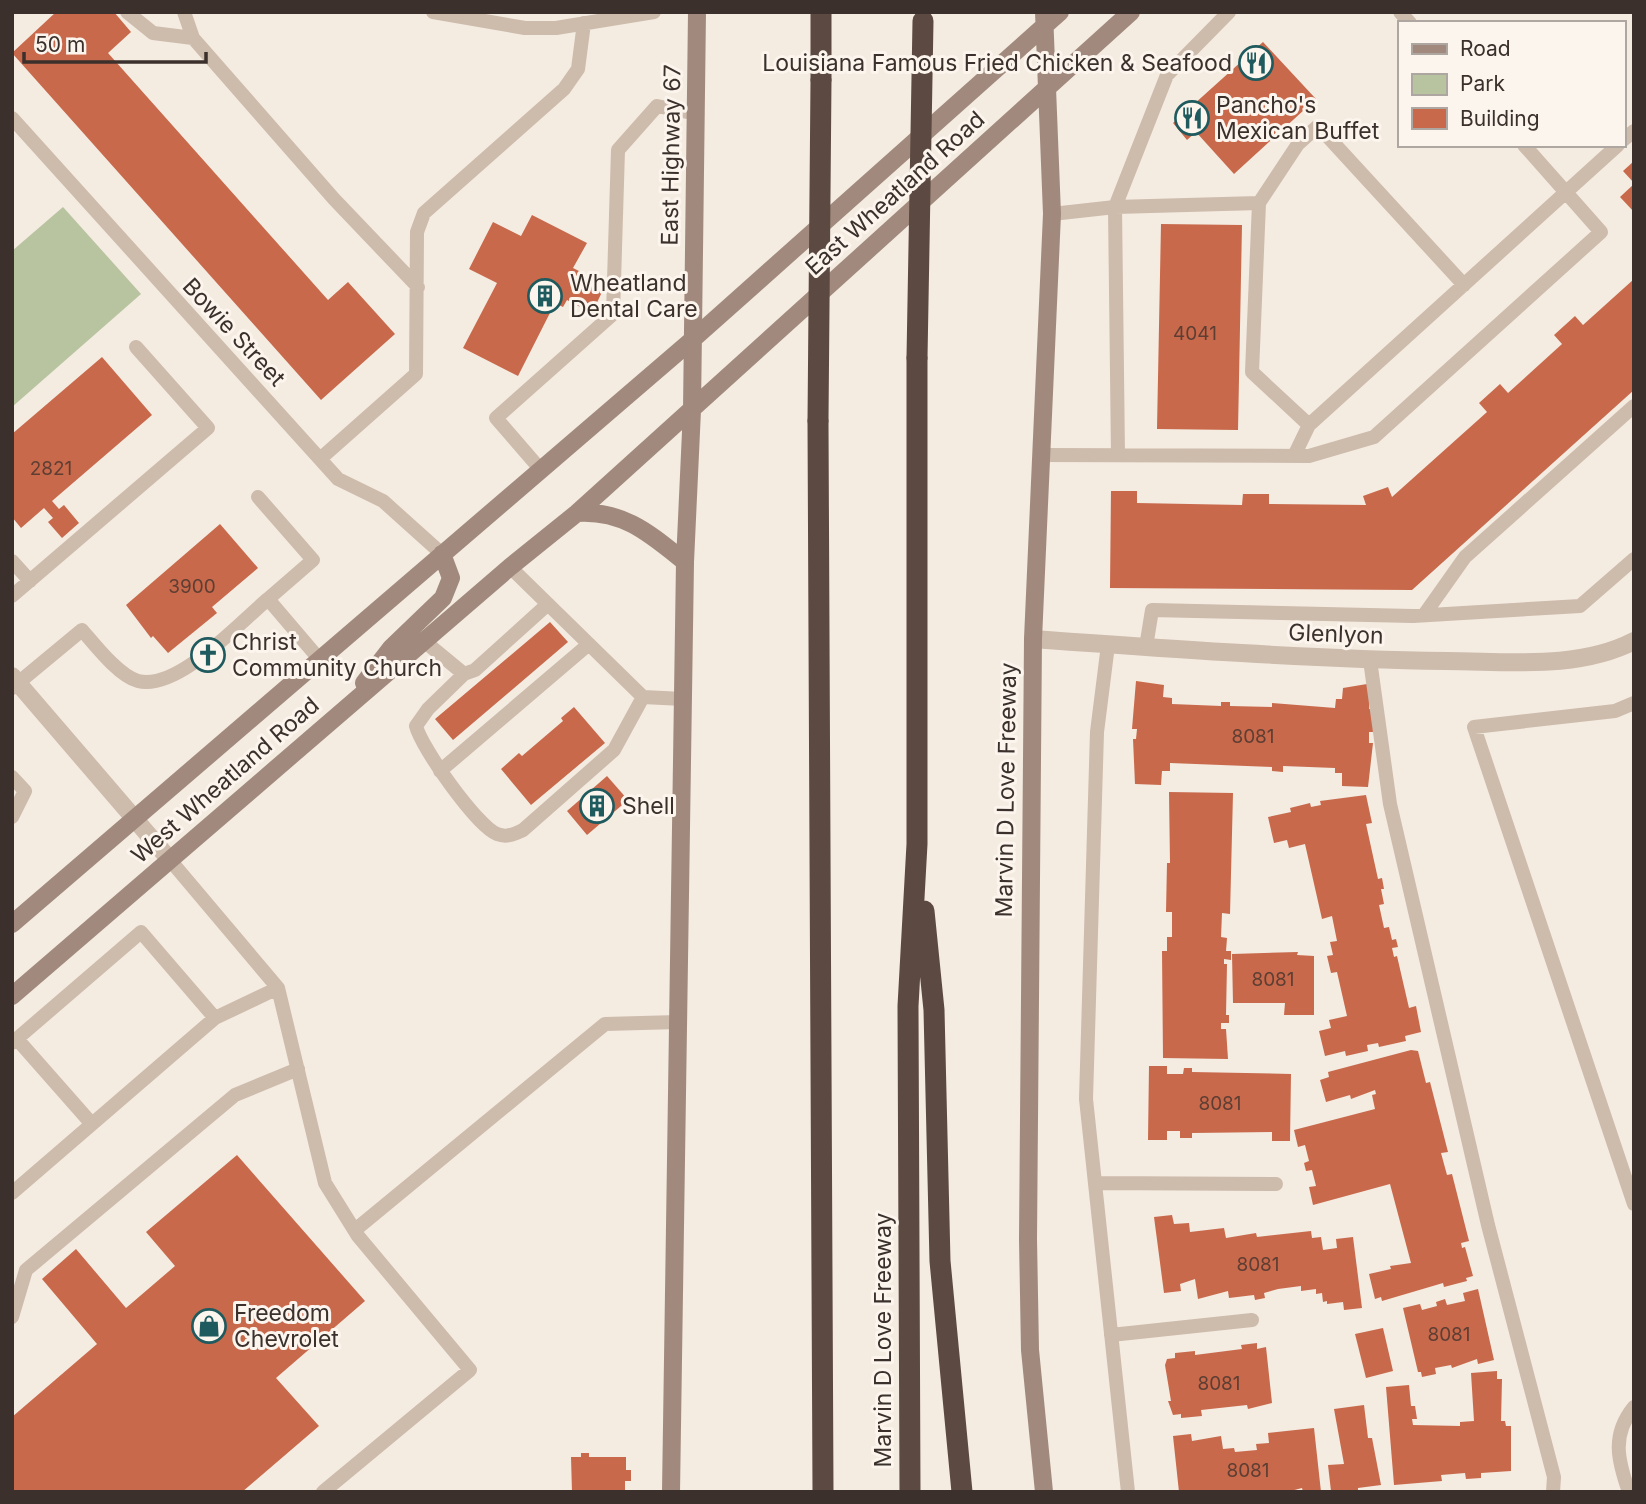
<svg xmlns="http://www.w3.org/2000/svg" width="1646" height="1504" viewBox="0 0 1646 1504" font-family="Inter,sans-serif">
  <rect width="100%" height="100%" fill="#f4ebe1"/>
  <path fill="#b8c4a0" d="M63 207 141 294 12 407V251Z"/>
  <path fill="#c8694b" d="M56 12H114L131 32 108 53 328 300 348 282 395 334 321 400 12 53Z
    M1263 42 1316 99 1234 174 1196 132 1187 140 1173 123Z
    M1634 161V183L1623 171Z
    M1634 184V212L1620 197Z
    M532 215 587 243 573 268 581 272 578 279 602 292 592 313 567 300 563 307 555 303 518 376 463 348 497 283 469 269 493 222 521 236Z
    M1161 224 1242 225 1238 430 1157 429Z
    M1634 279V390L1412 590 1110 588 1111 491H1137V503L1242 505 1243 494H1269V504L1366 505 1363 496 1388 487 1392 497 1487 412 1479 403 1500 384 1508 393 1562 344 1554 335 1575 316 1583 325Z
    M102 357 152 415 52 501 59 509 64 505 79 523 62 538 48 522 53 518 44 508 21 528 12 517V434Z
    M220 524 258 568 212 607 217 613 168 653 153 636 151 638 126 605Z
    M550 622 568 642 453 740 435 719Z
    M1136 681 1164 685 1163 697 1172 698V704L1221 706V702H1230V706L1272 707V703L1335 708 1336 699H1342L1343 688 1367 684 1370 687 1369 709H1375L1374 732H1369V743H1373L1368 787 1342 786V773H1335V768L1283 766V772L1272 771V767L1170 763V771H1162L1161 785 1135 784 1133 739H1136L1137 729H1132Z
    M574 707 605 743 531 805 501 769 519 753 522 756 563 721 561 718Z
    M607 776 628 800 587 835 567 811Z
    M1169 792 1233 793 1230 914 1222 913 1221 937 1227 938 1226 951H1231V960L1224 959V964H1227L1226 1015H1229V1023H1221V1029H1226L1228 1059 1163 1058 1162 951H1167V937H1172V912H1166L1167 863H1170Z
    M1366 795 1372 823 1366 824 1378 879 1382 878 1384 889H1381L1384 904 1379 905 1384 928 1389 927 1392 940 1396 939 1398 947 1392 948 1394 957 1397 956 1409 1008 1416 1006 1421 1032 1405 1036 1406 1041 1379 1047 1378 1043 1367 1045 1368 1051 1346 1056 1345 1051 1325 1056 1319 1031 1331 1028 1329 1020 1347 1016 1337 972 1331 973 1327 956 1333 955 1330 942 1337 941 1332 916 1322 919 1305 844 1289 848 1287 840 1274 843 1268 817 1291 812 1290 808 1310 803 1311 807 1321 805 1320 801Z
    M1298 952 1297 955 1314 956V1015H1284L1285 1003H1233L1232 954Z
    M1411 1050 1418 1051 1426 1083 1430 1082 1448 1152 1441 1153 1447 1175 1452 1174 1469 1241 1461 1243 1462 1248 1465 1247 1473 1276 1466 1278 1467 1281 1444 1287 1443 1283 1382 1301 1381 1297 1375 1299 1369 1274 1391 1269 1390 1266 1411 1263 1390 1184 1313 1205 1309 1187 1316 1186 1312 1170 1306 1171 1304 1163 1309 1161 1305 1145 1298 1147 1294 1130 1375 1109 1372 1095 1376 1094 1375 1090 1351 1099 1350 1095 1326 1102 1320 1080 1329 1077 1328 1072Z
    M1149 1066H1167V1074H1183L1184 1068H1192V1072L1291 1074 1290 1141H1272V1132L1192 1133V1138H1180V1131H1167V1140H1148Z
    M237 1155 365 1301 276 1378 319 1426 242 1492H12V1417L97 1344 42 1279 76 1249 126 1308 175 1266 146 1232Z
    M1172 1215 1174 1224 1189 1223 1190 1232 1224 1228 1226 1238 1256 1233 1257 1237 1311 1231 1312 1238 1321 1237 1323 1250 1337 1248 1336 1239 1353 1237 1362 1308 1344 1310 1343 1302 1327 1304V1301L1323 1302 1322 1293 1316 1294V1289L1301 1291V1286L1278 1289 1264 1293 1265 1298 1255 1300 1254 1295 1229 1298 1228 1291 1198 1299 1195 1279 1180 1284 1181 1291 1164 1293 1154 1217Z
    M1478 1289 1494 1360 1478 1364 1477 1359 1452 1368 1451 1365 1435 1368 1436 1374 1422 1377 1421 1372H1418L1403 1308 1420 1304 1422 1310 1437 1306 1436 1302 1445 1299 1447 1305 1465 1301 1463 1293Z
    M1383 1328 1393 1371 1366 1378 1355 1334Z
    M1257 1343V1349L1266 1347 1272 1403 1248 1409 1247 1405 1201 1410 1202 1416 1181 1418V1414L1173 1415 1168 1401H1171L1165 1365 1167 1359 1175 1358V1353L1195 1351V1355L1242 1349 1241 1345Z
    M1497 1371V1379H1502L1501 1421H1505L1506 1426H1511V1471L1481 1473V1478L1466 1479 1465 1473 1441 1475 1442 1481 1394 1485 1386 1387 1409 1385 1411 1406H1415L1417 1419H1412L1413 1425 1460 1426V1422L1474 1421 1471 1373Z
    M1364 1405 1368 1438H1372L1381 1485 1358 1488V1492L1331 1491 1328 1465 1344 1464 1334 1409Z
    M1314 1428 1321 1492H1303L1302 1488 1287 1492H1179L1173 1436 1191 1434 1192 1441 1221 1436 1223 1449 1234 1448 1235 1452 1257 1450 1256 1444 1269 1443 1268 1433Z
    M581 1453H589V1457H626V1470H631V1481H625V1492H572L571 1457H581Z"/>
  <g fill="none" stroke-linecap="round" stroke-linejoin="round">
    <path stroke="#cdbbac" stroke-width="14" d="M127 12 153 33 193 38
      M184 12 193 38 334 199 418 287
      M433 12 525 28H556L654 12
      M1229 12 1167 75 1115 207 1259 203 1252 372 1309 425 1294 456
      M1400 12 1410 23
      M12 118 338 479 383 501 442 554
      M1623 140 1634 131
      M1259 203 1298 144 1318 126 1464 285
      M1052 214 1115 207 1118 455
      M1309 425 1618 145
      M1041 455 1309 456 1374 437 1601 232 1524 145
      M320 459 416 374 417 232 424 213 564 89 578 69 584 23
      M541 470 496 418 613 314 618 150 657 106 697 114
      M258 497 313 560 268 599 320 660
      M12 561 30 581
      M510 567 643 697 683 699
      M12 596 208 428 136 347
      M1424 615 1465 557 1634 406
      M424 641 464 674 475 670 548 604
      M1108 645 1097 732 1086 1099 1128 1492
      M1146 647 1152 610 1413 616 1580 606 1634 559
      M1370 660 1390 804 1488 1225 1554 1477 1553 1492
      M464 674 428 709 416 726C422 749 477 826 497 834 507 838 514 834 523 830L614 750 643 697
      M12 688 82 630C95 645 119 676 138 681 178 691 239 623 268 599
      M1634 703 1615 711 1474 727 1634 1204
      M440 771 589 644
      M12 777 25 791 12 817
      M170 860 278 988 325 1183 358 1236 470 1370 323 1492
      M17 1039 91 1123
      M12 1043 141 932 215 1018
      M1095 1183 1276 1184
      M12 1193 215 1018 278 988
      M355 1230 605 1024 678 1022
      M12 1317 26 1270 235 1095 298 1069
      M1111 1335 1252 1320
      M1629 1492C1618 1461 1611 1435 1634 1407"/>
    <path stroke="#cdbbac" stroke-width="18" d="M1033 639C1171 649 1308 659 1446 661 1507 661 1578 670 1634 641
      M12 676 170 860"/>
    <path stroke="#a18a7d" stroke-width="18" d="M1044 12 1052 214 1033 639 1028 1239 1030 1350 1044 1492
      M577 513C624 510 650 534 685 562
      M364 683 391 648 443 598 451 578 442 554
      M12 924 692 340 1060 12
      M12 996 510 567 577 513 1131 12
      M671 1492 685 562 692 410 697 12"/>
    <path stroke="#5c4a42" stroke-width="21" d="M821 12V80
      M818 421 823 1492
      M924 911 934 1010 940 1261 962 1492
      M910 1492 908 1006 917 844V358"/>
    <path stroke="#5c4a42" stroke-width="21" d="M917 358 923 21
      M818 421 821 80"/>
  </g>
  <defs>
    <g id="restaurant-ring" transform="scale(1.75)"><circle r="9.5" fill="#fbf5ee" stroke="#1f5a5e" stroke-width="1.5"/><path d="M-5-6h1v4h1v-4h1v4h1v-4h1v5L-1.5 .5V6h-2V.5L-5-1ZM5-6V6H3V1.5H1.5Q1.5-4 5-6Z" fill="#1f5a5e"/></g>
    <g id="building-ring" transform="scale(1.75)"><circle r="9.5" fill="#fbf5ee" stroke="#1f5a5e" stroke-width="1.5"/><path d="M-4-6H4V6H1V3H-1V6H-4ZM-2.5-4.3h1.7v1.8h-1.7ZM.8-4.3h1.7v1.8H.8ZM-2.5-1h1.7V.8h-1.7ZM.8-1h1.7V.8H.8Z" fill="#1f5a5e"/></g>
    <g id="church-ring" transform="scale(1.75)"><circle r="9.5" fill="#fbf5ee" stroke="#1f5a5e" stroke-width="1.5"/><path d="M-1.2-6h2.4v3.5h3.3v2.4h-3.3V6h-2.4V-.1h-3.3v-2.4h3.3Z" fill="#1f5a5e"/></g>
    <g id="shop-ring" transform="scale(1.75)"><circle r="9.5" fill="#fbf5ee" stroke="#1f5a5e" stroke-width="1.5"/><path d="M-5-2.5h2.3a2.7 3.5 0 0 1 5.4 0H5L5.5 6h-11ZM-1.5-2.5h3a1.5 2.3 0 0 0-3 0Z" fill="#1f5a5e"/></g>
  </defs>
  <g fill-rule="evenodd">
    <use href="#restaurant-ring" x="1256" y="63"/>
    <use href="#restaurant-ring" x="1192" y="118"/>
    <use href="#building-ring" x="545" y="296"/>
    <use href="#church-ring" x="208" y="655"/>
    <use href="#building-ring" x="597" y="806"/>
    <use href="#shop-ring" x="209" y="1326"/>
  </g>
  <g text-anchor="middle" stroke-width="6" stroke-linejoin="round" paint-order="stroke">
    <g font-size="19" fill="#5e3e33">
      <text x="1195" y="340">4041</text>
      <text x="51" y="475">2821</text>
      <text x="192" y="593">3900</text>
      <text x="1253" y="743">8081</text>
      <text x="1273" y="986">8081</text>
      <text x="1220" y="1110">8081</text>
      <text x="1258" y="1271">8081</text>
      <text x="1449" y="1341">8081</text>
      <text x="1219" y="1390">8081</text>
      <text x="1248" y="1477">8081</text>
    </g>
    <g font-size="23" fill="#3b302b" stroke="#fbf5ee" text-anchor="start">
      <text x="1232" y="71" text-anchor="end">Louisiana Famous Fried Chicken &amp; Seafood</text>
      <text x="1216" y="113">Pancho's<tspan x="1216" dy="26">Mexican Buffet</tspan></text>
      <text x="570" y="291">Wheatland<tspan x="570" dy="26">Dental Care</tspan></text>
      <text x="232" y="650">Christ<tspan x="232" dy="26">Community Church</tspan></text>
      <text x="622" y="814">Shell</text>
      <text x="234" y="1321">Freedom<tspan x="234" dy="26">Chevrolet</tspan></text>
    </g>
    <g font-size="23" fill="#3b302b" stroke="#fbf5ee">
      <text transform="translate(671 155) rotate(-89)" y="8">East Highway 67</text>
      <text transform="translate(895 193) rotate(-42)" y="8">East Wheatland Road</text>
      <text transform="translate(234 332) rotate(47)" y="8">Bowie Street</text>
      <text transform="translate(1336 634) rotate(2)" y="8">Glenlyon</text>
      <text transform="translate(225 780) rotate(-41)" y="8">West Wheatland Road</text>
      <text transform="translate(1006 790) rotate(-89)" y="8">Marvin D Love Freeway</text>
      <text transform="translate(883 1340) rotate(-90)" y="8">Marvin D Love Freeway</text>
    </g>
  </g>
  <rect width="1646" height="1504" fill="none" stroke="#3b302b" stroke-width="28"/>
  <rect x="1398" y="21" width="228" height="126" fill="#fbf5ee" stroke="#aea6a0" stroke-width="2"/>
  <rect x="1412" y="44" width="35" height="10" fill="#a18a7d" stroke="#aea6a0" stroke-width="2"/>
  <text x="1460" y="56" font-size="21" fill="#3b302b">Road</text>
  <rect x="1412" y="74" width="35" height="21" fill="#b8c4a0" stroke="#aea6a0" stroke-width="2"/>
  <text x="1460" y="91" font-size="21" fill="#3b302b">Park</text>
  <rect x="1412" y="108" width="35" height="21" fill="#c8694b" stroke="#aea6a0" stroke-width="2"/>
  <text x="1460" y="126" font-size="21" fill="#3b302b">Building</text>
  <path d="M24 52v10h182v-10" fill="none" stroke="#3b302b" stroke-width="3.5"/>
  <text x="35" y="52" font-size="21" fill="#3b302b" stroke="#fbf5ee" stroke-width="5" paint-order="stroke">50 m</text>
</svg>
